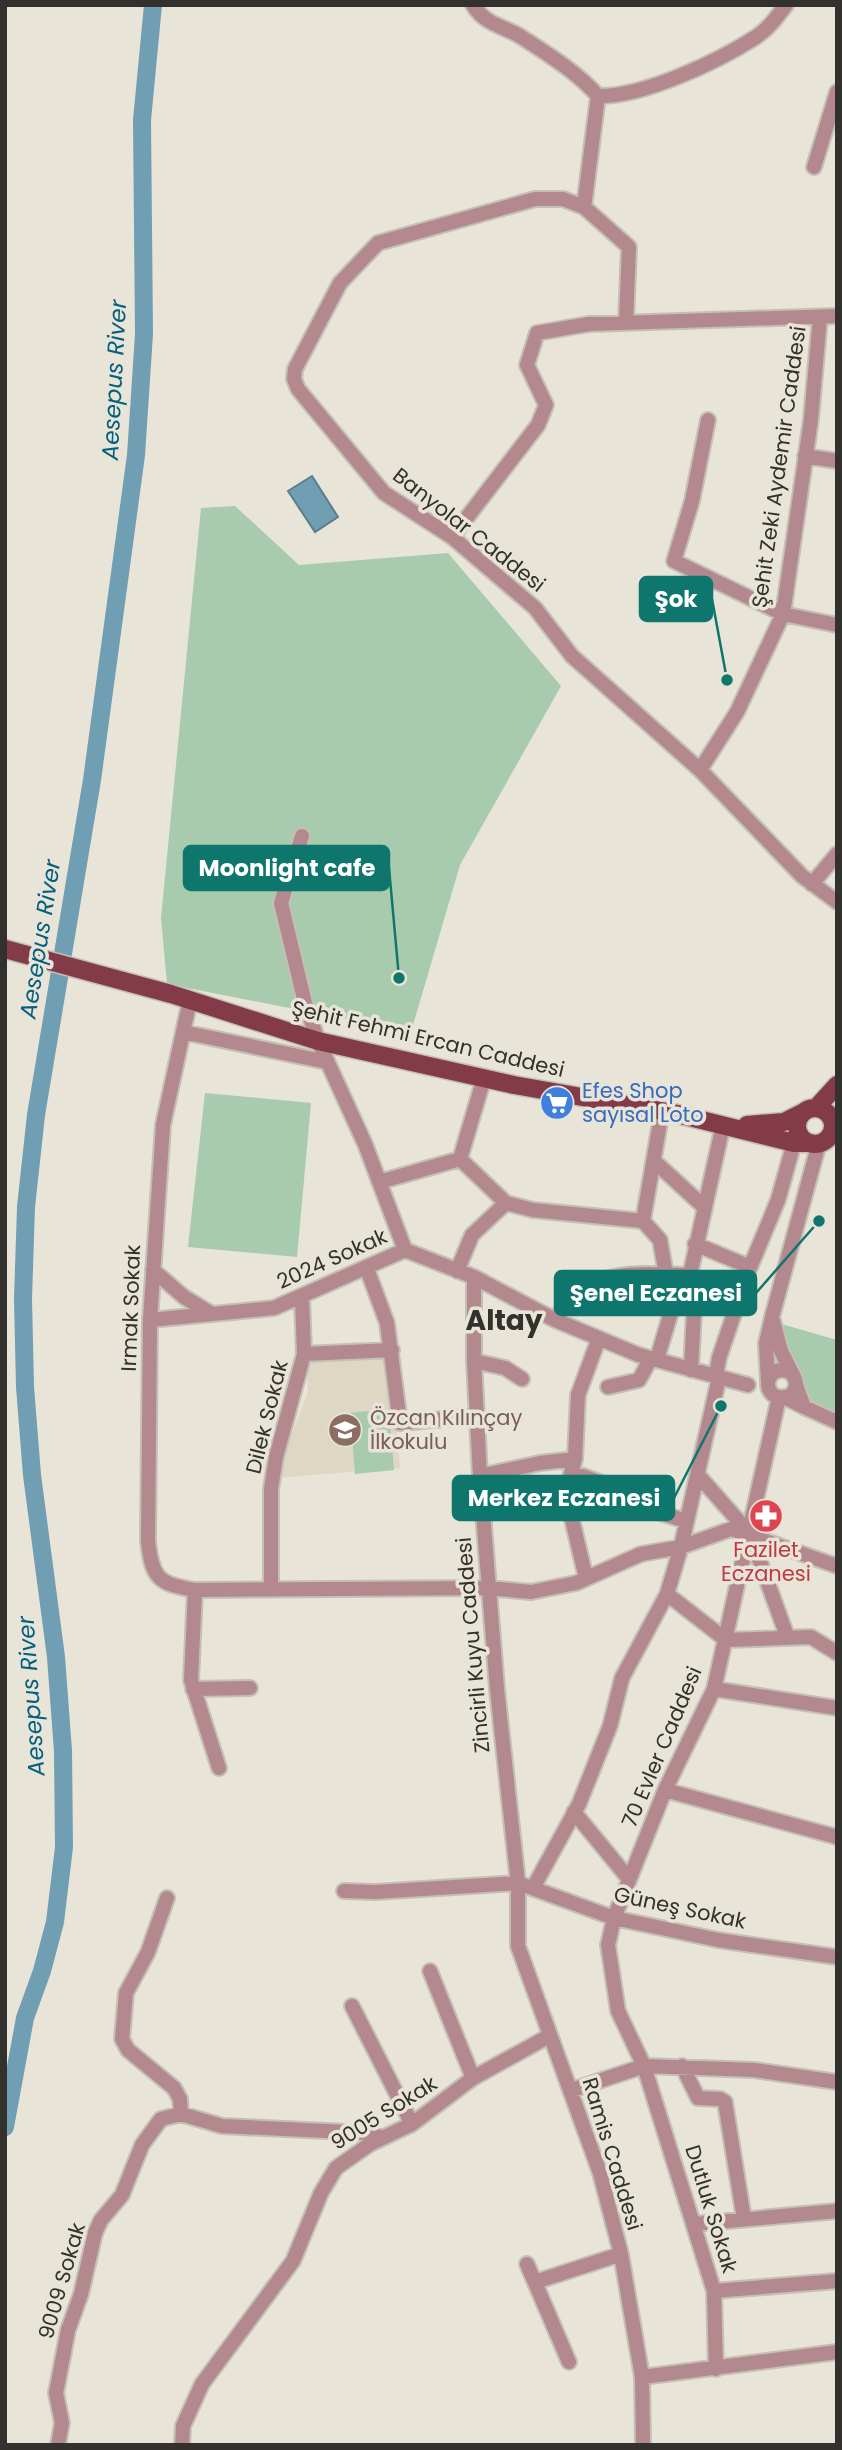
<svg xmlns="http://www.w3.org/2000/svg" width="842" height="2450" viewBox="0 0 842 2450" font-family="Poppins,sans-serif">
  <rect width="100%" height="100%" fill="#e8e4d8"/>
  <path fill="#ddd7c4" d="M392 1357 400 1468 275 1478 308 1392 307 1360Z"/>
  <path fill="#a7cbac" d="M235 506 299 565 448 553 561 686 460 865 411 1032 167 984 161 918 201 508Z
    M205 1093 311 1103 297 1257 188 1247Z
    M778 1323 837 1340V1415L807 1403Z
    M389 1409 394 1470 355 1474 350 1413Z"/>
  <path fill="#709eb3" stroke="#5e7d8b" stroke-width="2" d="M312 476 338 517 315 532 288 491Z"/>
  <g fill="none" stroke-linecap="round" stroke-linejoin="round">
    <path stroke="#709eb3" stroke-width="18" d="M5 2127 25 2018 42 1971 55 1922 64 1847 63 1751 56 1657 32 1475 25 1387 23 1299 26 1207 36 1115 92 780 136 455 144 334 142 120 153 5"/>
    <g stroke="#c4c0b6" stroke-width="18">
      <path id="minor" d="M473 5C486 26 505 26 523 38 549 55 578 73 598 96 643 97 717 62 756 37 768 29 777 17 786 5
        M814 167 837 92
        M584 207 598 96
        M626 322 629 247 584 207 563 199H535L378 243 340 283 295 369 294 379 298 389 384 493 452 537 535 608 572 656 700 770 802 876 837 902
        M708 420 692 501 674 561 783 614 837 625
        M805 456 837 461
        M452 537 538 425 546 405 527 365 537 333 589 324 837 316
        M700 770 737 712 783 614 811 419 820 317
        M302 836 281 903 305 1003 318 1041 365 1144 405 1250 474 1277 555 1320 639 1355 748 1385
        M812 884 837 854
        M190 1000 163 1125 150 1320 148 1541C152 1579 159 1584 195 1590L488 1588 531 1592 576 1583 641 1554 681 1547 731 1529 837 1566
        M183 1032 327 1062
        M460 1159 484 1078
        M654 1161 703 1206
        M379 1182 460 1159 506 1203 533 1210 643 1221
        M643 1221 660 1240 672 1309 657 1359
        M643 1221 662 1111
        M695 1244 750 1267
        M367 1269 387 1323 400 1423 477 1416
        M153 1270 184 1297 212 1314
        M457 1271 472 1235 506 1203
        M474 1277V1361L480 1476 497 1689 518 1883V1946L600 2173 621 2254 642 2377 643 2445
        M772 1317 819 1143
        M150 1320 274 1308 405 1250
        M555 1320C591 1266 632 1274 690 1275
        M304 1354 392 1350
        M474 1361 505 1368 522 1379
        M691 1370 694 1311 690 1275 723 1125
        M768 1384a14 14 0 1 1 28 0a14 14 0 1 1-28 0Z
        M716 1376 719 1358 749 1270 778 1200 794 1143
        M768 1382 766 1343 772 1317 781 1351 794 1377
        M608 1387 639 1380 651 1358
        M784 1397 804 1407 796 1385
        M804 1407 837 1422
        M698 1475 750 1534 787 1636
        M480 1476 540 1463 575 1459
        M570 1477 583 1476 628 1493 651 1510 686 1521
        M586 1578 569 1507 570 1477 575 1459 578 1395 599 1338
        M271 1589V1489L276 1457 304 1354 302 1297
        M195 1590 191 1680 219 1768
        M667 1594 726 1640 811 1637 837 1653
        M193 1689 250 1688
        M714 1689 837 1708
        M665 1790 837 1837
        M574 1812 629 1879
        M533 1888 579 1804 610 1726 622 1678 667 1594 681 1547 719 1378
        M344 1891 375 1892 518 1883 614 1918 718 1940 837 1957
        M167 1898 148 1952 126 1993 122 2039 128 2050 174 2088 180 2099 181 2114
        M430 1971 473 2078
        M352 2006 412 2124
        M682 2066 698 2098 720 2099 725 2102 744 2219
        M572 2090 644 2066 754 2070 837 2082
        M695 2224 837 2211
        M527 2264 569 2362
        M535 2282 621 2254
        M714 2291 837 2281
        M716 2369 714 2291 644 2066 618 2011 608 1945 614 1918 665 1790 714 1689 779 1397
        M642 2377 837 2352
        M58 2445 62 2423 56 2393 68 2330 81 2294 95 2233 101 2220 122 2195 142 2145 161 2119 181 2114 222 2126 368 2133 383 2138
        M182 2445 183 2426 202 2384 293 2261 321 2193 336 2168 370 2144 412 2124 473 2078 549 2036"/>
    </g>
    <g stroke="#c4c0b6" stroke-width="21">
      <path id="major" d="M5 949 171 994 318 1041 514 1085 673 1113 794 1143H811
        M816 1108 837 1085
        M797 1126a18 18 0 1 1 36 0a18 18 0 1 1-36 0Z
        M747 1125 784 1122 804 1112"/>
    </g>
    <use href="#minor" stroke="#b3888e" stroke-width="14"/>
    <use href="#major" stroke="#833a49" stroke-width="18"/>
  </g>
  <defs>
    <g id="supermarket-disc" transform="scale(1.75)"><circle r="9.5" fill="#3f7fe0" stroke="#e8e4d8"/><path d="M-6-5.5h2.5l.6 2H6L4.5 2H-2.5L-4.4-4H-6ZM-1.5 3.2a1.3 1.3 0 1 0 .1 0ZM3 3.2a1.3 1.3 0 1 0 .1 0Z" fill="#fff"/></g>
    <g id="school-disc" transform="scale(1.75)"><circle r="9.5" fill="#8d6e63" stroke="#e8e4d8"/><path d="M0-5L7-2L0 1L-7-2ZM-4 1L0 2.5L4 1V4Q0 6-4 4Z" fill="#fff"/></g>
    <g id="pharmacy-disc" transform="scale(1.75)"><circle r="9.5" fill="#e0444e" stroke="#e8e4d8"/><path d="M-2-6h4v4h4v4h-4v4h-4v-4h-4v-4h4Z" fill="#fff"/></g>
  </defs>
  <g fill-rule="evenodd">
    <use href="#supermarket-disc" x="557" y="1103"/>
    <use href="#school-disc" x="345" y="1430"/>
    <use href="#pharmacy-disc" x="766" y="1516"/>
  </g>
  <g text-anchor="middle" stroke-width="7" stroke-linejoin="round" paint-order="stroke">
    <g font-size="21" fill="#33312d" stroke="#e8e4d8">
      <text transform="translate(779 467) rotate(-82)" y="7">Şehit Zeki Aydemir Caddesi</text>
      <text transform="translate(469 530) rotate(38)" y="7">Banyolar Caddesi</text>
      <text transform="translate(428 1039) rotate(13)" y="7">Şehit Fehmi Ercan Caddesi</text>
      <text transform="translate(332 1259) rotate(-24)" y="7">2024 Sokak</text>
      <text transform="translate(131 1308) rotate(-88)" y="7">Irmak Sokak</text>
      <text transform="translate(267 1417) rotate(-76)" y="7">Dilek Sokak</text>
      <text transform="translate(473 1645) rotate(-95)" y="7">Zincirli Kuyu Caddesi</text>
      <text transform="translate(662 1747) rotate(-67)" y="7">70 Evler Caddesi</text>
      <text transform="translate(680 1908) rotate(12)" y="7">Güneş Sokak</text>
      <text transform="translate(384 2113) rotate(-32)" y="7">9005 Sokak</text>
      <text transform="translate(612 2154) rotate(73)" y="7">Ramis Caddesi</text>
      <text transform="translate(711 2209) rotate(73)" y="7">Dutluk Sokak</text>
      <text transform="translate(62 2281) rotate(-74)" y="7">9009 Sokak</text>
    </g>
    <g font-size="21" fill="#366cbe" stroke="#e8e4d8" text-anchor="start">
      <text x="582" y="1098">Efes Shop<tspan x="582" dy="24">sayısal Loto</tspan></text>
    </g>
    <g font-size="21" fill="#785e54" stroke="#e8e4d8" text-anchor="start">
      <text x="370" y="1425">Özcan Kılınçay<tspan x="370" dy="24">İlkokulu</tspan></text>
    </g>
    <g font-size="21" fill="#be3a42" stroke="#e8e4d8">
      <text x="766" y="1557">Fazilet<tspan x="766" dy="24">Eczanesi</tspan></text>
    </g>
    <g font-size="23" font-style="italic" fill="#025f7d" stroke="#e8e4d8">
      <text transform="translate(114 380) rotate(-87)" y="8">Aesepus River</text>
      <text transform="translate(40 939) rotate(-81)" y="8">Aesepus River</text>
      <text transform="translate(31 1696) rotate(-94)" y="8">Aesepus River</text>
    </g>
    <g font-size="28" font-weight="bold" fill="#33312d" stroke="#e8e4d8">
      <text x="504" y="1330">Altay</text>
    </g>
  </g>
  <path fill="none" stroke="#0f766e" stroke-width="2.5" d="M727 680L712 599M399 978L389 868M819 1221L756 1293M721 1406L674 1498"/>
  <g fill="#0f766e" stroke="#e8e4d8" stroke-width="2.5">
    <circle cx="727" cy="680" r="7"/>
    <circle cx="399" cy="978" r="7"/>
    <circle cx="819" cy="1221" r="7"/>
    <circle cx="721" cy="1406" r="7"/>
  </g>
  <g fill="#0f766e" stroke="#0f766e" stroke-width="2.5">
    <rect x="640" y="577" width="72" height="44" rx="7"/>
    <rect x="184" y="846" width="205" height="44" rx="7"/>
    <rect x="555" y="1271" width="201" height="44" rx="7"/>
    <rect x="453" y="1476" width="221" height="44" rx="7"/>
  </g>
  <g font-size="23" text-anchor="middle" font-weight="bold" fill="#fff">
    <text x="676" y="607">Şok</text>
    <text x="287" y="876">Moonlight cafe</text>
    <text x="656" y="1301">Şenel Eczanesi</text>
    <text x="564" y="1506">Merkez Eczanesi</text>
  </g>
  <rect width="842" height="2450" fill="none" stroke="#33312d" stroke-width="14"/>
</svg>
